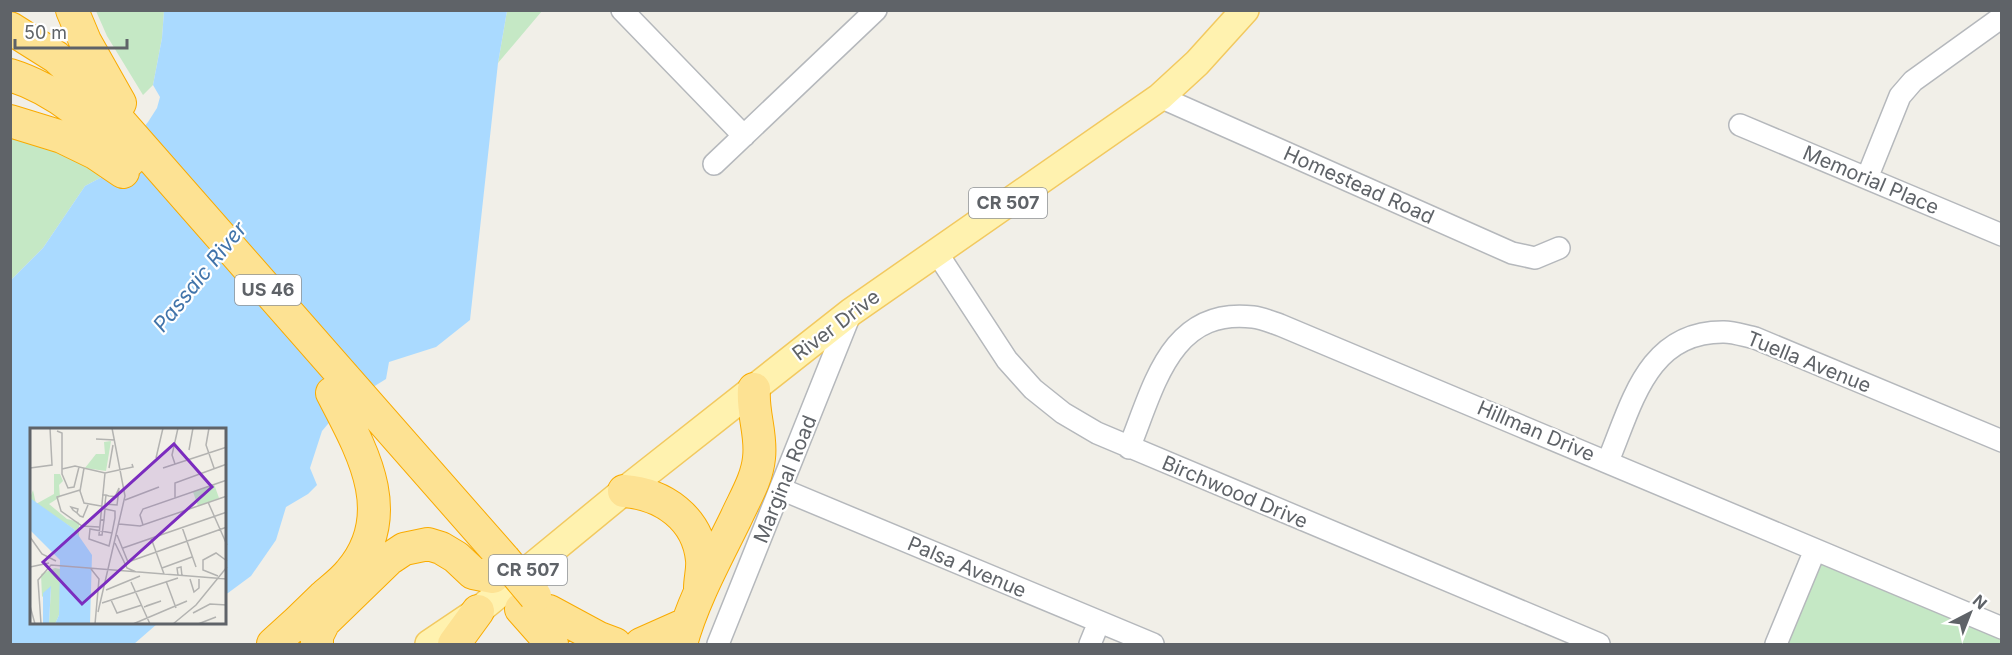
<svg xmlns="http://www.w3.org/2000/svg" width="2012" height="655" viewBox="0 0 2012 655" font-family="Inter,sans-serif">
  <rect width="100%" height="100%" fill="#f1efe8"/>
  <path fill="#c5e8c5" d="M96 11H164L162 38 153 85 143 95 107 36Z
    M507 11H542L498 63Z
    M11 134 100 166V178L85 186 43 248 11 280Z
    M1815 550 2001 628V644H1776Z"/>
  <path fill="#aadaff" d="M164 11H507L498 63 470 320 436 347 389 362 386 379 344 405 322 431 310 468 317 485 308 494 286 507 276 540 251 576 228 593 225 594V430H32V624H157L134 644H11V280L43 248 85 186 100 178 122 155 148 122 157 108 160 97 153 85 162 38Z"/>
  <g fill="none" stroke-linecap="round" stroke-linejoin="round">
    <g stroke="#b5b8bc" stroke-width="24">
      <path id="minor" d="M622 10 744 136
        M1160 97 1512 253 1535 258 1559 248
        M1740 125 2002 235
        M714 164 876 10
        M1867 178 1900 96 1913 81 2002 17
        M937 253 1007 360 1033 389 1063 413 1097 433 1599 644
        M1129 448C1154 387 1170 307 1253 317 1262 318 1271 322 1280 325L2002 628
        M1608 461C1632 404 1647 331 1724 332 1734 332 1745 336 1755 338L2002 441
        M781 489 1153 644
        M718 644 851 312
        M1090 644 1099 622
        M1776 644 1815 550"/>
    </g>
    <g stroke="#f2c960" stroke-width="30">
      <path id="major" d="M429 644 478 611 624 491 851 312 1160 97 1197 63 1245 10"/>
    </g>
    <g stroke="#f9ab00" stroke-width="34">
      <path id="highway" d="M72 10 85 41 120 103
        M10 28 56 57 92 90 504 559
        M10 75C58 90 96 124 129 161
        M10 121 62 137 95 153 123 172
        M624 491C663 494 698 518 702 560 703 569 700 579 700 588
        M521 609 552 644
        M549 611 599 638 615 644
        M273 644C290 629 307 613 323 597 332 589 343 581 350 572 400 514 361 449 332 393
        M317 644V636L324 622 389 559 404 549 428 544 441 548 456 557 473 573 493 577
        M454 644 478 611
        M641 644 686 624
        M681 644C693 600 716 559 736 518 745 498 757 479 759 458 762 434 752 413 754 389"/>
    </g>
    <use href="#minor" stroke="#fff" stroke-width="21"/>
    <use href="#major" stroke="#fff2af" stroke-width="27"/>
    <use href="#highway" stroke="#fde293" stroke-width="32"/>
    <g stroke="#f9ab00" stroke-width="34" stroke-linecap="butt">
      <path id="highway-bridge" d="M504 559 535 596"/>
    </g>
    <use href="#highway-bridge" stroke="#fde293" stroke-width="32"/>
  </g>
  <g text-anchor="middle" stroke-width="4.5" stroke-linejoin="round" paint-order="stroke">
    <g fill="#fff" stroke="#8f9295" stroke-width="1.5">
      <rect x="969" y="188" width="78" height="30" rx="4.5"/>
      <rect x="235" y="275" width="66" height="30" rx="4.5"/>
      <rect x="489" y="555" width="78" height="30" rx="4.5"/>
    </g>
    <g font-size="18" font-weight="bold" fill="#5f6368">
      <text x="1008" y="209">CR 507</text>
      <text x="268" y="296">US 46</text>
      <text x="528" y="576">CR 507</text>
    </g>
    <g font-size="20" fill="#5f6368" stroke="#fff">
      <text transform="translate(1871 180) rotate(23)" y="7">Memorial Place</text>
      <text transform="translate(1359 185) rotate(24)" y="7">Homestead Road</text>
      <text transform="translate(836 325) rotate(-37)" y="7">River Drive</text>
      <text transform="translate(1809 362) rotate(22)" y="7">Tuella Avenue</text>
      <text transform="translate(1536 431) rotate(23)" y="7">Hillman Drive</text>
      <text transform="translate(785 479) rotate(-68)" y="7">Marginal Road</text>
      <text transform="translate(1235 492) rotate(23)" y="7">Birchwood Drive</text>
      <text transform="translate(967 567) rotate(23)" y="7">Palsa Avenue</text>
    </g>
    <g font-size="21" font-style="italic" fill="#4174aa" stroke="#fff">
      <text transform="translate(200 277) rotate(-51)" y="7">Passaic River</text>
    </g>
  </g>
  <g transform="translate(30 428)">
    <rect width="196" height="196" fill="#f1efe8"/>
    <path d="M81 13 76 43 55 40 66 26H75L74 14ZM24 46H30L33 53 29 57 30 69 19 76 37 91 49 94V109L44 101 6 76 0 70 3 62 6 76 24 66ZM184 56 189 70 168 78 163 64ZM25 140 30 141 31 148 29 187 25 196H19L21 160 12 169 11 146Z" fill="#c5e8c5"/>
    <path d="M0 70 44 101 62 127 60 196H25L29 187 30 132 0 102ZM21 158 19 196H13V165Z" fill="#aadaff"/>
    <path fill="none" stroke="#b3b3b1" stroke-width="1.5" d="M179 0 176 17 184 40M27 3 32 5V46L38 60 44 59 49 39M66 11 85 12M159 22 163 0M126 30 133 0M145 36 142 27 148 0M0 40 22 37 20 0M54 40 50 63 54 75 71 78M79 40 83 17M133 40 197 19M32 41 45 38 75 45 103 39 102 36M50 62 27 69 31 83 52 98 69 99M72 67H76L79 68 88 69 87 77 75 76 76 67M85 69 89 60 88 69M145 70V55L197 36M95 72 129 59M178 74 197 117M47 85 48 81 41 79 43 82 47 85 50 88 53 89 58 77M70 91 74 92 75 81 85 83V90L82 105 79 118 59 111 60 101 82 105M74 92 72 107H69L75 45M89 96 110 98 197 68M113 97 110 87 113 81 197 52M152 99 166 139M87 107 98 134 197 99M0 109 12 126 26 133M121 110 134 146M85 115 97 140 106 144M93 120 197 84M0 139 19 135M132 140 162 129M61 141 69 151 65 196M148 147 147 140 151 139 152 148M188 148 173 142V132L186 125 197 133M160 151 164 164 169 160V151M136 153 146 180M101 154 120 196M76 162 110 148M81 172 87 185 112 177M72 175 148 150M0 178 5 196M114 179 131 173 116 178M68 184 95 68 82 0M163 185 180 176 197 177M11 196 8 152 21 137 197 151M103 196 157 173M143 196 166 177 197 139M168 196 186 189"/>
    <path fill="#7b2cbf" fill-opacity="0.15" stroke="#7b2cbf" stroke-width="3" d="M144 16 182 59 52 176 13 134Z"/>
    <rect width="196" height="196" fill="none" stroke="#5f6368" stroke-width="3"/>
  </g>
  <rect width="2012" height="655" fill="none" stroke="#5f6368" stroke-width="24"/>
  <g transform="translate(1970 613) rotate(42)" stroke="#ffffff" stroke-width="4.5" paint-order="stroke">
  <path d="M0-4.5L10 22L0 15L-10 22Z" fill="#5f6368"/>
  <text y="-9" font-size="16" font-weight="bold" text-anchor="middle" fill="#5f6368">N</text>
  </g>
  <path d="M15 39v9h112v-9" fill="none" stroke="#5f6368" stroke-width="3"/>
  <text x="24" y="39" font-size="18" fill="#5f6368" stroke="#ffffff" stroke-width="4.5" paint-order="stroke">50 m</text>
</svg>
